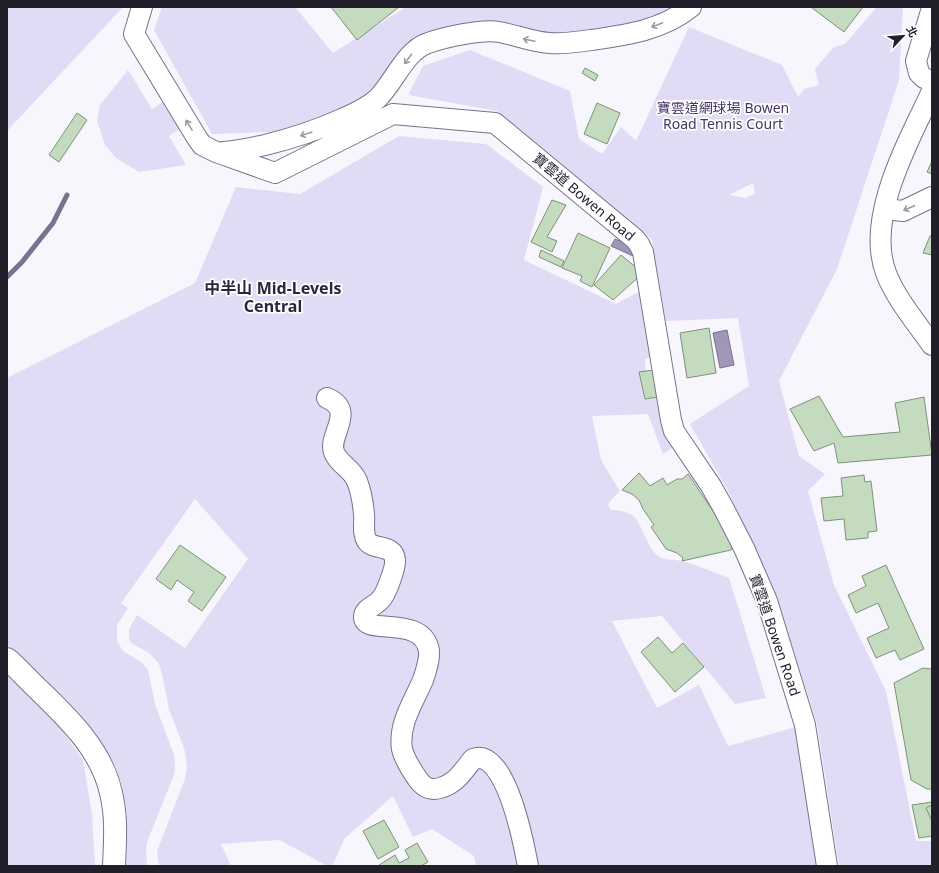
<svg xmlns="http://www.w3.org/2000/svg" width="939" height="873" viewBox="0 0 939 873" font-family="'Noto Sans','Noto Sans TC',sans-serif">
  <rect width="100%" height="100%" fill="#f7f6fc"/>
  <path fill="#e1dbf5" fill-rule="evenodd" d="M7 7H123L7 131Z
    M162 7H295L333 53 406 7H672L632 27 551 40 427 36 357 102 295 131 212 134 154 30Z
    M877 7H903L899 80 837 269 779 381 799 456 825 474 808 491 834 585 886 691 916 841H932V866H839L817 724 777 598 729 493 690 424 749 386 738 318 666 321 652 240 497 111 408 95 423 66 470 50 570 91 579 139 602 154 621 127 636 141 689 27 782 65 798 97 804 89 819 85 815 69 834 47 845 44ZM753 183 755 194 745 198 729 195Z
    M128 70 152 109 167 99 183 126 169 136 186 165 139 172 116 158 105 145 97 121 100 105Z
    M399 136 486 144 543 187 524 260 616 304 644 289 655 356 645 359 647 399 664 396 674 447 663 454 648 414 592 416 601 460 620 491 611 500 608 505 611 510C640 511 637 523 649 544 651 548 654 553 658 556 665 561 673 559 682 561 698 565 713 572 729 578L766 698 735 704 662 616 612 621 657 708 699 685 728 746 796 727 818 866H476L474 856 432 829 413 837 393 796 345 838 332 866H328L279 840 221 844 231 866H159L157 851 185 779 187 768 185 751 169 709 162 674 159 664 149 653 131 643 129 638V629L137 615 185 648 248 559 195 499 121 603 128 608 117 625V641L123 651 141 662 148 670 155 704 174 755 175 767 174 775 147 842 146 850 147 866H126C127 846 128 825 126 805 117 738 64 698 19 654L7 645V378L195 283 236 187 300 194Z
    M7 676 35 697 62 730 83 760 92 814 95 866H7Z"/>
  <path fill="#9f96b8" stroke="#7a728e" d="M615 239 636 247 633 256 611 246Z
    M727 330 734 365 720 368 713 333Z"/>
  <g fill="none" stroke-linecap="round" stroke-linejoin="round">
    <path stroke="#7a728e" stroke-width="5" d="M7 277 22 262 53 223 67 195"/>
  </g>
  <path fill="#c5dbbf" stroke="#7e9278" d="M331 7H399L357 40Z
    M811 7H863L844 32Z
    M585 68 598 75 595 81 582 73Z
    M597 103 620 113 607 144 584 134Z
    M77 113 87 120 59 162 49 155Z
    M932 161V174L927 172Z
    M552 200 566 205 547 237 557 241 552 252 531 242Z
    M578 233 610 248 592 287 580 281 582 276 562 268Z
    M932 235V255L923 253 930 236Z
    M541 250 564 261 561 267 539 257Z
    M621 255 643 273 613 300 594 285Z
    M709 328 716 373 687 378 680 333Z
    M653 370 658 397 645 399 639 372Z
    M819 396 843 437 900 432 895 403 924 397 932 455 838 463 834 443 814 451 790 409Z
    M639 473 650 486 663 478 667 485 677 479H682L688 474 734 542 731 550 682 561 683 558 677 553 666 549 651 527 654 525 643 509 639 500 632 494 622 490Z
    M864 475 865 482 871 481 877 531 868 532V538L846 540 844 519 824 521 821 498 843 496 841 478Z
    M180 545 226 577 202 611 188 601 194 592 177 580 171 590 156 579Z
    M886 565 924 649 900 660 895 650 876 658 867 638 889 628 878 603 856 613 848 595 866 586 862 576Z
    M658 637 672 653 683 643 704 667 675 692 641 652Z
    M923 668 932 669V789H927L911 780 894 683Z
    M932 802V836L919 838 912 805Z
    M932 805V821L926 808Z
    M384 820 399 847 378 859 363 831Z
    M417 843 428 862 421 866H379V865L395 855 399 863 409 858 405 850Z"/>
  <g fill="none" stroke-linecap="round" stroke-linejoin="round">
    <g stroke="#78718e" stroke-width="22">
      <path id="minor" d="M142 7 134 34 197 138 202 145 216 152 275 173 393 114 495 123 635 239 639 244 643 252 671 420 674 431 680 440 711 486 724 509 744 548 767 601 805 725 827 866
        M932 8 916 61 919 73 924 78 932 81
        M932 91C909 141 865 217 886 273 896 299 916 322 932 345
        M223 152C238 151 251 148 265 145 294 138 315 131 342 119 355 113 368 108 378 98 394 82 406 50 428 43 445 37 482 29 499 32 516 35 532 42 549 43 563 44 578 42 591 40 626 35 663 30 691 7
        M885 209 903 211 932 197
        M327 398C359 412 323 438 336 456 342 466 352 469 357 481 361 491 363 503 364 514 365 522 362 533 367 541 373 550 394 544 395 560 396 567 386 594 381 599 377 605 365 608 364 616 362 637 423 613 429 651 430 660 426 671 423 680 414 701 398 724 402 749 404 759 411 769 417 778 423 787 429 791 440 788 456 784 463 771 473 759 506 747 524 845 528 866"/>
    </g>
    <g stroke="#78718e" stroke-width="24">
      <path id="major" d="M7 659C19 669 29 681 40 691 70 720 102 751 111 793 117 817 115 841 114 866"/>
    </g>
    <use href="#minor" stroke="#fff" stroke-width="20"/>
    <use href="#major" stroke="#fff" stroke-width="22"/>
  </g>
  <defs><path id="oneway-shaft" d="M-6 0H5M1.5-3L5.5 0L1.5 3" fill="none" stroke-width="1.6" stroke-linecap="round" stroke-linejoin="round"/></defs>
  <g stroke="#9c9aa0">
    <use href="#oneway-shaft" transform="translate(657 25) rotate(158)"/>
    <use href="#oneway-shaft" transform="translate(529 40) rotate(-168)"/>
    <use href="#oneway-shaft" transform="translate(408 59) rotate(126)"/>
    <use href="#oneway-shaft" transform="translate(189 125) rotate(-121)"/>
    <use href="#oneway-shaft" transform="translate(306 134) rotate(162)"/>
    <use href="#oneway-shaft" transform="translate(909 208) rotate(157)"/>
  </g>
  <g text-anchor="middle" stroke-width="3.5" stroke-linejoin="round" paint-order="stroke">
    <g font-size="14" fill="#433563" stroke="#fff">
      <text x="723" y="113">寶雲道網球場 Bowen<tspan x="723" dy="16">Road Tennis Court</tspan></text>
    </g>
    <g font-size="14" fill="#221f2b" stroke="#fff">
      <text transform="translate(584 197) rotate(40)" y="5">寶雲道 Bowen Road</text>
      <text transform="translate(775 635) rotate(71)" y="5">寶雲道 Bowen Road</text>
    </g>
    <g font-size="16" font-weight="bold" fill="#2c253d" stroke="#fff">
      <text x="273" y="294">中半山 Mid-Levels<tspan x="273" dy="18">Central</tspan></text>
    </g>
  </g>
  <rect width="939" height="873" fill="none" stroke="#221f2b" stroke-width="16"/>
  <g transform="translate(903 36) rotate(64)" stroke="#ffffff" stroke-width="3" paint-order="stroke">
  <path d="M0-3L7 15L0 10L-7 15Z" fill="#221f2b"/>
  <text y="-6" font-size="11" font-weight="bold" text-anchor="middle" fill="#221f2b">北</text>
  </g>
</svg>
